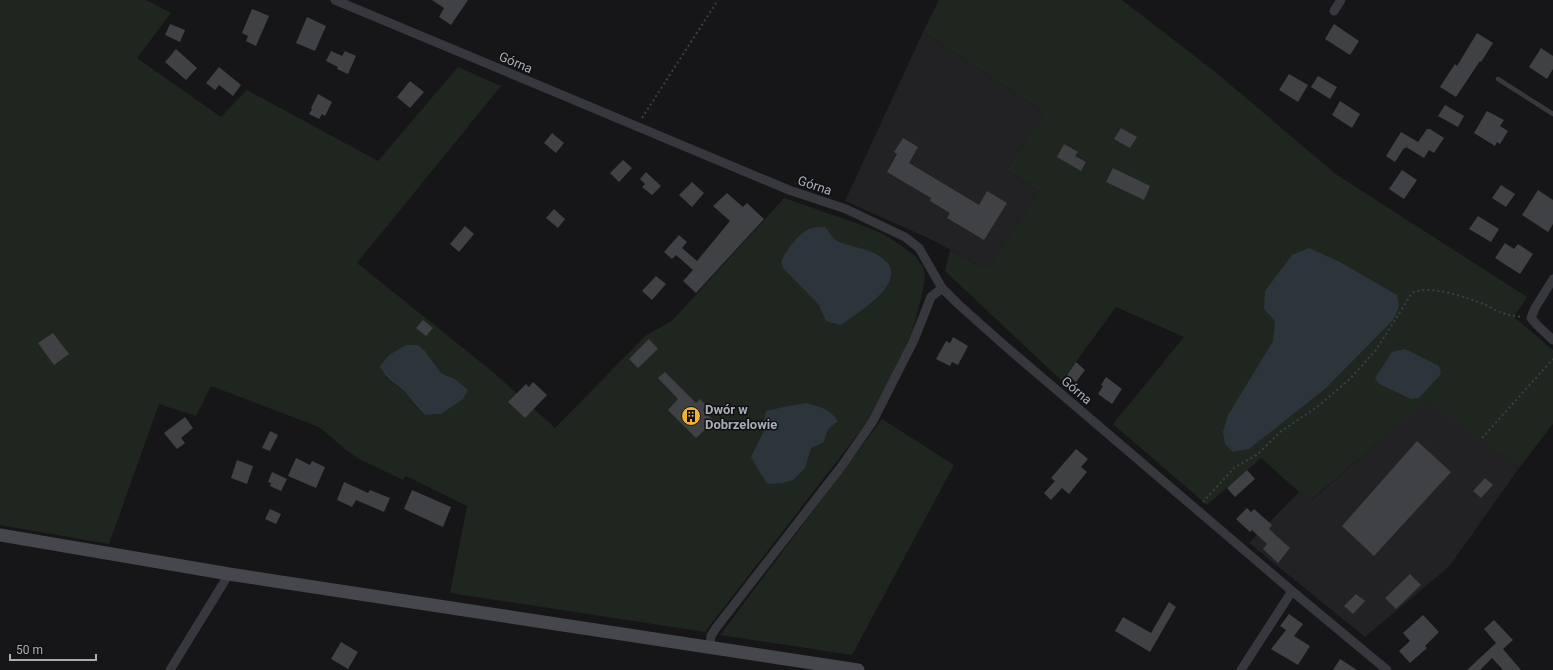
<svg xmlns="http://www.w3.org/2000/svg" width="1553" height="670" viewBox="0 0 1553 670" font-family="Roboto,sans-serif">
  <rect width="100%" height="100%" fill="#161618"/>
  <path fill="#222225" d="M923 32 1044 112 1007 170 1039 191 987 269 926 237 845 201Z
    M1428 398 1519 468 1451 564 1439 575 1365 637 1249 543 1299 492 1312 500Z"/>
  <path fill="#1e261f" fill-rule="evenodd" d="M0 0H146L171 13 137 58 221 117 247 90 378 161 458 67 501 86 357 263 493 372 555 428 645 336 672 321 784 198 859 224 881 233 902 246 915 256 923 267 925 274 922 295 910 340 871 417 705 632 450 593 467 506 406 476 403 480 359 459 346 450 319 427 211 386 196 416 159 404 109 544 0 525ZM425 351 441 373 455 379 441 414 425 415 416 407 404 391 385 377Z
    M939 0H1122L1214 71 1337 175 1527 297 1514 317 1553 350V424L1519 468 1428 399 1311 500 1299 492 1261 458 1207 505 1113 424 1184 337 1116 307 1062 381 945 271 950 250 987 269 1039 191 1007 170 1044 112 923 32Z
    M882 419 954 465 852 655 720 635Z"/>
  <path fill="#2c353c" d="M825 227C829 231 833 239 837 241 847 246 865 248 876 254 919 277 860 311 841 325L826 321 819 305 783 268 781 263C784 252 801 230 812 228 816 227 821 227 825 227Z
    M1309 248 1340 262 1397 295 1399 307 1393 320 1325 389 1249 449 1233 452 1225 444 1223 432 1228 415 1273 341 1275 321 1264 309 1265 291 1292 255Z
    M406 345H418L425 351 441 373 455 379 468 390 463 399 441 414 425 415C417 408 411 399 404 391 393 381 387 381 380 366L389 355Z
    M1405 349 1439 366 1441 374 1419 398 1411 399 1379 384 1375 378 1392 352Z
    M806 403C819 406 831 409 838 422 829 426 826 432 824 442L811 448 805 468 793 480 783 483 767 484 751 457 766 427 764 420 766 411 788 406Z"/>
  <path fill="#404145" d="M432 0H468L451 25 439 17 444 8Z
    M252 9 269 16 256 46 246 41 248 36 242 33Z
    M307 17 326 26 315 51 296 43Z
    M170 24 185 30 180 42 165 35Z
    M1334 24 1359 41 1350 55 1325 39Z
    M1477 33 1493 43 1481 62 1480 61 1456 97 1440 87 1455 64 1457 66Z
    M1541 48 1553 56V69L1547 79 1529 67Z
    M176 49 197 68 186 80 165 62Z
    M331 51 342 56 345 51 356 56 348 74 337 69 338 67 326 61Z
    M219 67 241 85 233 96 219 85 215 90 206 83Z
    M1289 74 1308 85 1298 102 1279 90Z
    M1318 76 1337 87 1330 99 1311 87Z
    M410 81 424 92 410 108 397 97Z
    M318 94 332 102 325 116 322 114 319 119 309 114 312 109 311 108Z
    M1340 101 1360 114 1352 128 1332 115Z
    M1445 105 1464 116 1458 127 1438 116Z
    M1487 111 1504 120 1500 126 1508 131 1500 144 1497 142 1495 146 1474 133Z
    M1121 128 1137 137 1130 148 1114 139Z
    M1427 129H1430L1444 138 1434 153 1429 150 1424 158 1406 147 1405 149 1404 148 1395 162 1386 156 1401 132 1418 142Z
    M552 133 564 143 556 153 544 143Z
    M903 138 918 147 909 163 979 205 987 191 1007 203 984 240 947 218 950 213 930 201 931 198 887 172 897 154 894 152Z
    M1064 144 1078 152 1075 156 1086 162 1081 171 1057 157Z
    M623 160 632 168 619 182 610 173Z
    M1113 168 1150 186 1144 200 1106 182Z
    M1402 170 1417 180 1404 199 1389 189Z
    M646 172 661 186 652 195 642 187 645 184 640 179Z
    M692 182 704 193 692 207 679 195Z
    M1501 185 1515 194 1506 207 1492 198Z
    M1538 190 1553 200V224L1548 232 1522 215Z
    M727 193 743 207 747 203 764 219 696 293 683 281 693 270 676 255 672 259 664 252 679 235 687 242 682 248 697 261 730 221 713 206Z
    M554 209 565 219 558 228 546 218Z
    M1478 216 1499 229 1491 242 1469 229Z
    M465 226 474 234 459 252 450 244Z
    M1505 243 1514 249 1518 244 1533 254 1520 274 1495 258Z
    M656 276 666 284 652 300 642 291Z
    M423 320 433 328 426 336 416 328Z
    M53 333 69 354 54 365 38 343Z
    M953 337 968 346 958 365 952 362 950 366 936 359 946 341 950 343Z
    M649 339 658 349 638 368 629 359Z
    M1076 362 1085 370 1076 382 1067 375Z
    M665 372 696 403 700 399 707 406 703 410 714 421 696 438 668 410 678 399 658 378Z
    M1106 377 1122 389 1112 404 1098 394 1103 386 1101 385Z
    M533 382 547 395 525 418 508 402 526 384 529 387Z
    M185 417 193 428 181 438 185 443 177 449 164 433Z
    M270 431 278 435 270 451 262 448Z
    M1417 441 1451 472 1374 556 1342 526Z
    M1076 449 1088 459 1081 467 1087 472 1069 494 1062 488 1051 500 1044 493 1055 481 1051 478Z
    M296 458 310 465 312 461 325 467 316 488 288 476Z
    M237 460 253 466 247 484 231 478Z
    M1247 470 1255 479 1235 497 1227 488Z
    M272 472 287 479 281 491 270 486 271 483 268 482Z
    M1485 478 1493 485 1481 498 1473 491Z
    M344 482 368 493 370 490 390 498 384 512 356 500 352 507 337 500Z
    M412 490 451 507 443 527 404 509Z
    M1247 508 1251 512 1254 509 1272 525 1269 529 1290 548 1278 563 1263 549 1267 544 1252 530 1250 532 1236 519Z
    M270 509 281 514 276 524 265 519Z
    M1410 574 1421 585 1396 609 1385 598Z
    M1356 594 1365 601 1353 614 1344 606Z
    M1169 602 1176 607 1150 652 1115 631 1123 617 1151 633Z
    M1289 614 1303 624 1294 636 1310 646 1298 665 1271 649 1286 630 1280 626Z
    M1423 615 1439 632 1425 646 1427 648 1410 663 1399 651 1410 641 1403 633Z
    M1494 620 1513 640 1503 649 1521 670H1503L1492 658 1480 670H1467L1496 643 1484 629Z
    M341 642 358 652 348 669 331 659Z
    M1340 659 1357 670H1333Z"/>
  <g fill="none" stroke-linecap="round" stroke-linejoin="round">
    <path stroke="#3d3f44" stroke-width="2" stroke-dasharray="2 3" stroke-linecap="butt" d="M642 118 718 0
      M1482 438 1553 359
      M1203 502 1234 468 1258 454 1280 432 1317 407 1350 379 1376 350 1412 293C1430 284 1468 298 1486 305 1491 307 1495 311 1500 312 1507 315 1514 316 1521 317"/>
    <path stroke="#37383d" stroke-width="4.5" d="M1498 79 1553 114"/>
    <path stroke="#37383d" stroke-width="9" d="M335 0 789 190 846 209 905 237 919 248 942 288 958 304 1004 345 1292 591 1387 670
      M1334 11 1341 0
      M1553 279 1535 308 1531 318 1538 326 1553 340
      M710 646 711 636 716 628 841 467 873 421 914 340 931 297 942 288
      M170 670 229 574
      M1241 670 1292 591"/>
    <path stroke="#45474d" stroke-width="13" d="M0 535 229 574 858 670"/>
  </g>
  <defs>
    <g id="building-disc" transform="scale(1)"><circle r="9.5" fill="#f2b134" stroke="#111113"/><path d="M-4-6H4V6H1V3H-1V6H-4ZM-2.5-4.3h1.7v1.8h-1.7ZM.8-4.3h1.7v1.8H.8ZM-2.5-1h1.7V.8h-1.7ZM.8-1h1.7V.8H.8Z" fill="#111"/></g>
  </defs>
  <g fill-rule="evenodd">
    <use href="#building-disc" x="691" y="416"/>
  </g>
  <g text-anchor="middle" stroke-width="3" stroke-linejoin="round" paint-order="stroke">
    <g font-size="13" fill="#a8adb8" stroke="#111113">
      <text transform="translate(516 62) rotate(23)" y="5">Górna</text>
      <text transform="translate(815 185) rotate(19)" y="5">Górna</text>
      <text transform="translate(1077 390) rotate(40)" y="5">Górna</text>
    </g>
    <g font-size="13" font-weight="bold" fill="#a8adb8" stroke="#111113" text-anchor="start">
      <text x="705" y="414">Dwór w<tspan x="705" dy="15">Dobrzelowie</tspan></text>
    </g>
  </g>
  <path d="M10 654v6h86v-6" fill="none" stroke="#a8adb8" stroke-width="2"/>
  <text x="16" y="654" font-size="12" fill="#a8adb8" stroke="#111113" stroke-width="3" paint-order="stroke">50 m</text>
</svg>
